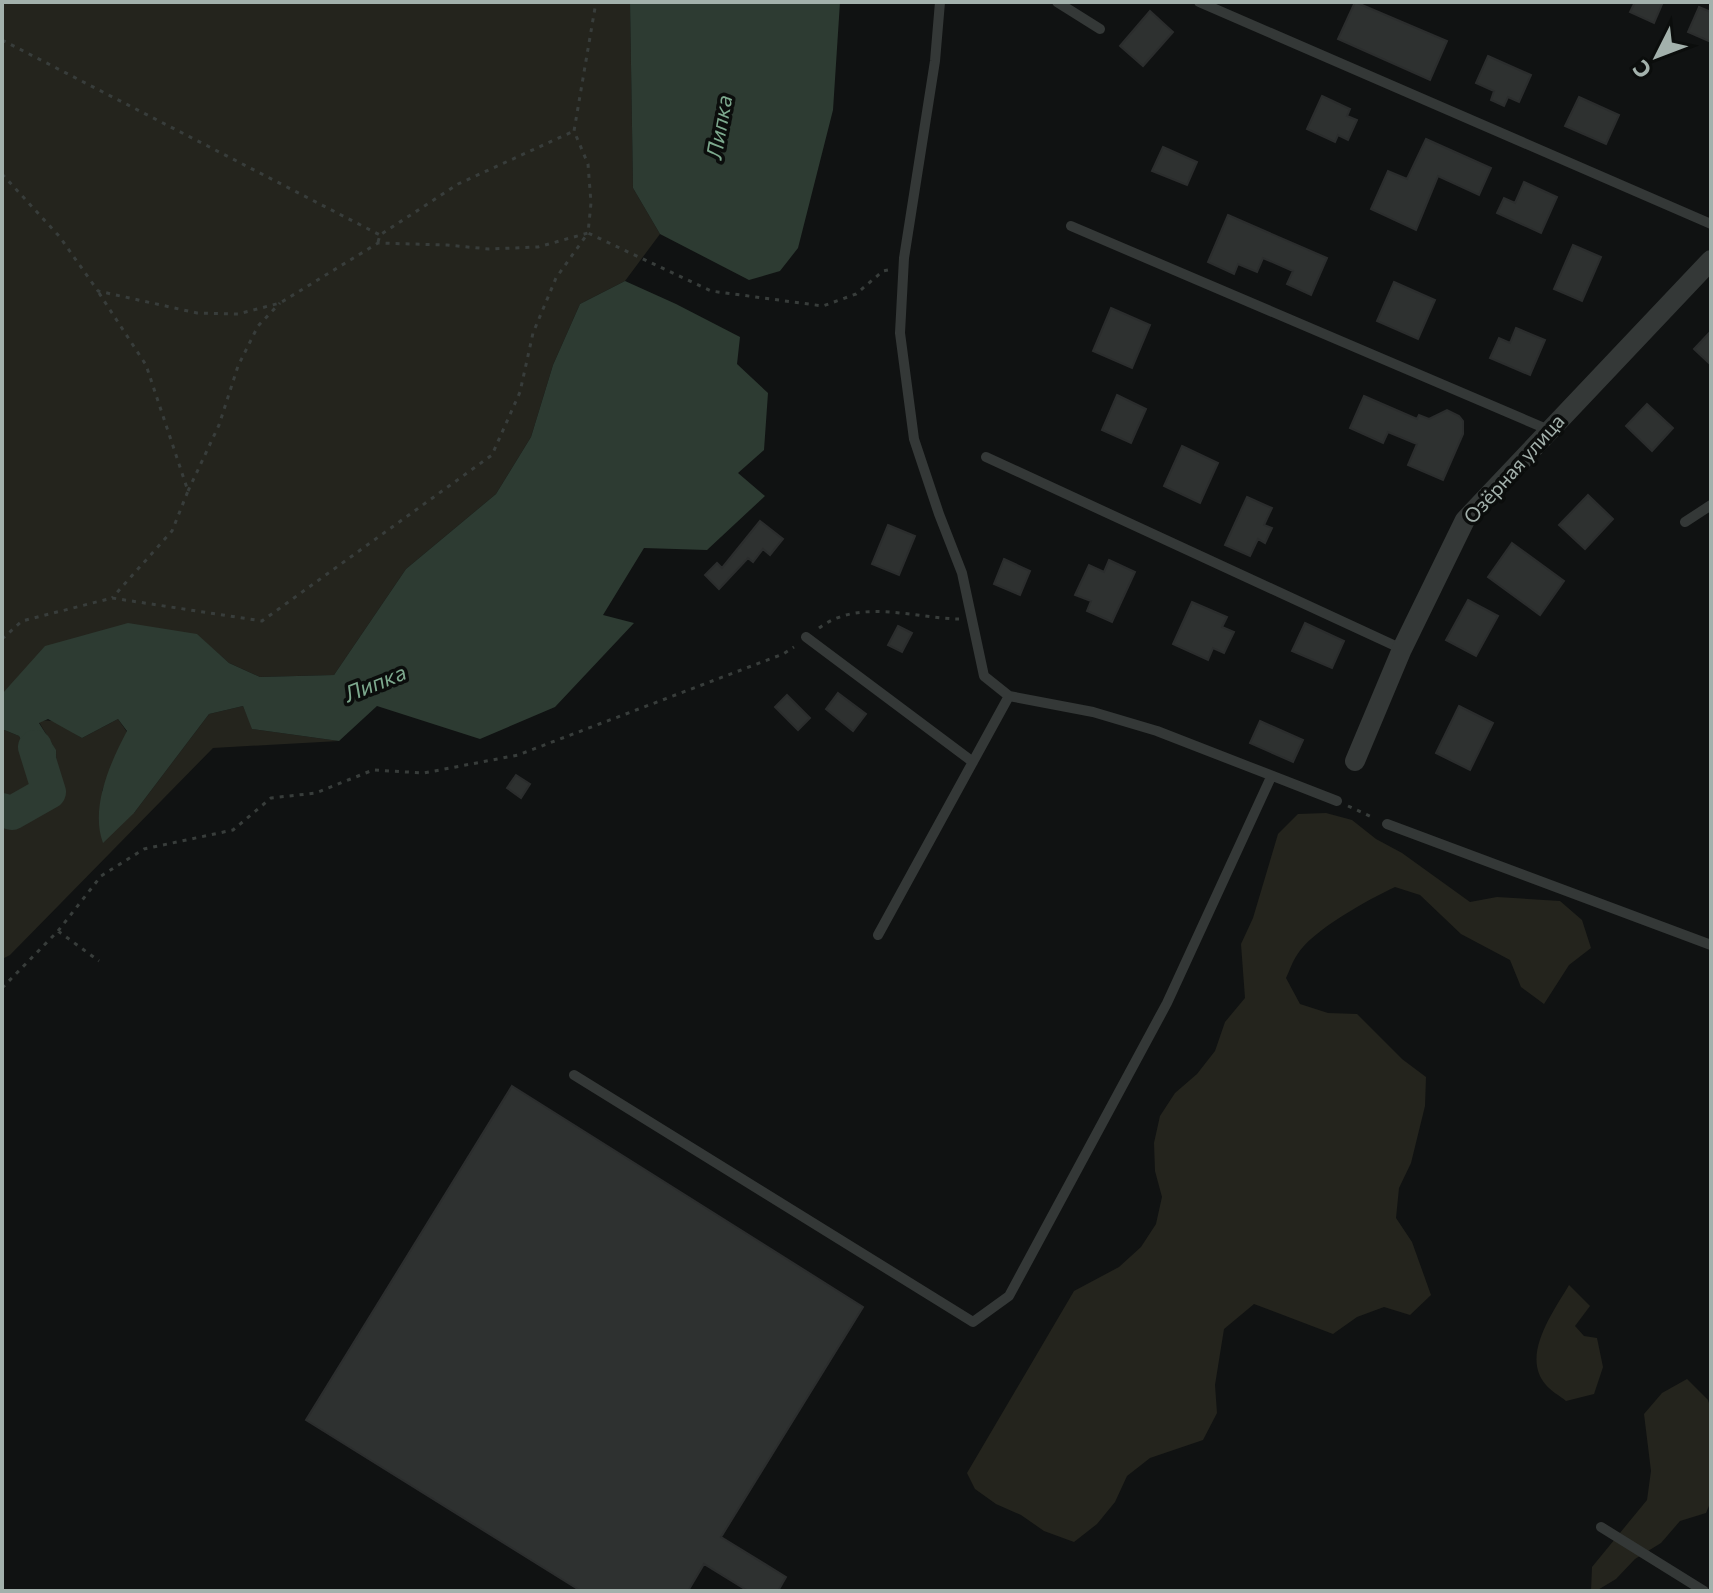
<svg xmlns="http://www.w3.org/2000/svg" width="1713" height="1593" viewBox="0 0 1713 1593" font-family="Commissioner,sans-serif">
  <rect width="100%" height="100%" fill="#101212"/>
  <path fill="#24241d" d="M2 2H630L633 188 660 234 625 281 580 304 553 365 531 437 496 494 406 569 334 675 260 677 229 663 196 634 9 688 2 694Z
    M243 706 253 729 339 741 213 748 10 955 2 959V729L19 736 49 791 57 794 56 751 39 722C55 716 68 729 82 738L118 719 127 732 102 791 134 813 209 714Z
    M1326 813 1352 820 1376 839 1402 853 1470 902 1497 897 1560 901 1582 920 1591 948 1569 965 1544 1004 1521 987 1510 960 1461 934 1420 895 1395 887C1369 899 1311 931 1297 955 1292 962 1290 970 1286 978L1300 1004 1328 1013 1357 1014 1402 1059 1426 1077 1425 1106 1411 1163 1399 1188 1396 1218 1412 1242 1431 1295 1410 1315 1384 1307 1357 1317 1333 1334 1254 1304 1224 1329 1215 1385 1217 1413 1203 1440 1150 1458 1127 1476 1115 1502 1097 1524 1074 1542 1044 1531 1021 1515 996 1504 975 1489 967 1473 1074 1291 1119 1267 1141 1247 1156 1224 1162 1197 1155 1171 1154 1143 1160 1116 1175 1093 1197 1074 1215 1051 1225 1022 1245 998 1241 944 1253 918 1278 834 1298 814Z
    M1569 1285 1590 1306 1575 1326 1584 1336 1597 1338 1603 1367 1594 1394 1566 1401C1560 1396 1551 1391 1546 1385 1520 1356 1554 1311 1569 1285Z
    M1687 1379 1708 1400 1711 1410V1501L1706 1513 1680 1521 1661 1543 1635 1559 1616 1579 1596 1591H1591L1592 1567 1647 1500 1651 1471 1644 1414 1662 1393Z"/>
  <path fill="#2d3b32" d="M630 2H840L833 110 798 248 780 271 749 280 660 234 633 188Z
    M625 281 676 304 740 337 737 364 768 393 764 450 738 473 765 496 707 550 644 548 603 615 634 623 555 707 480 739 377 706 339 741 252 729 243 706 209 714 134 813 103 843C90 808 110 763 127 731L118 719 82 738 48 719 39 723 56 750 57 795 49 792 19 736 2 729V694L45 646 128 623 197 634 229 663 260 677 334 675 406 569 496 494 531 437 553 365 580 304Z"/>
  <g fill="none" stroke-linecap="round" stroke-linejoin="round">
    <path stroke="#2d3b32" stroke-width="34" d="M2 810 12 813 49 792 35 747"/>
  </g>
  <path fill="#2e3130" stroke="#2b2d2d" stroke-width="2" d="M1355 2 1447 41 1430 80 1338 39Z
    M1635 2H1663L1654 23 1630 12Z
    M1699 7 1711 12V42L1688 32Z
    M1150 11 1173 32 1143 66 1120 46Z
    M1488 56 1531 75 1519 102 1508 97 1504 106 1491 100 1494 91 1476 83Z
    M1322 96 1350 109 1347 116 1357 120 1348 140 1338 135 1335 142 1307 129Z
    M1579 97 1619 115 1606 144 1565 126Z
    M1426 139 1491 168 1479 195 1438 176 1416 230 1371 209 1388 171 1407 179Z
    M1163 147 1197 162 1187 185 1152 171Z
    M1524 182 1557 197 1541 233 1497 213 1504 198 1515 203Z
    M1228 215 1327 258 1311 295 1287 284 1293 271 1263 258 1257 272 1238 264 1234 274 1208 262Z
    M1573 245 1601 257 1582 301 1554 289Z
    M1394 282 1435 300 1418 339 1377 321Z
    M1111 308 1150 325 1132 368 1093 351Z
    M1516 328 1545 340 1530 375 1490 358 1499 338 1510 343Z
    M1711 331V365L1694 349Z
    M1117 395 1146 409 1131 443 1102 430Z
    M1364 396 1417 419 1419 415 1429 419 1447 410 1459 416 1463 421V434L1443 480 1408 465 1417 444 1388 432 1383 443 1350 428Z
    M1647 404 1673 428 1652 451 1626 426Z
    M1182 446 1218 463 1200 503 1164 486Z
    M1588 495 1613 519 1585 549 1559 525Z
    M1247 497 1272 508 1264 525 1272 528 1265 543 1258 539 1250 556 1225 545Z
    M760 521 783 539 770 555 763 549 753 562 748 558 719 589 705 575 717 563 722 568Z
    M888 525 915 536 899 575 872 564Z
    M1512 543 1564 581 1540 615 1488 577Z
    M1004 559 1030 571 1020 595 994 584Z
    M1109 560 1135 572 1112 622 1087 611 1091 601 1075 595 1089 565 1104 572Z
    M1468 600 1498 616 1476 656 1446 640Z
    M1192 602 1227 617 1222 627 1234 632 1224 653 1213 648 1208 660 1173 644Z
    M1305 623 1344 641 1332 668 1292 651Z
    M898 626 912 633 902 652 888 645Z
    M838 693 866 714 853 731 826 709Z
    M787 695 810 718 798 730 775 707Z
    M1459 706 1493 723 1470 770 1436 753Z
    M1260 721 1303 740 1293 762 1250 743Z
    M516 775 530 784 521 798 507 788Z
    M512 1086 863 1307 721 1537 786 1577 778 1591H748L704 1564 688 1591H581L306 1420Z"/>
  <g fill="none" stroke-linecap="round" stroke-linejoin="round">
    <path stroke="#383d3b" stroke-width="3" stroke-dasharray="4 6" stroke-linecap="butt" d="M2 40 380 235
      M2 174 59 236 98 291 197 313 238 314 280 303 378 243 447 245 489 249 538 247 588 233 591 203 588 164 574 131 596 2
      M378 242 380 235 458 184 574 131
      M99 293 146 365 188 491 172 531 112 598
      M188 491 219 425 238 366 258 326 280 303
      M819 628C859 598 912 618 959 619
      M2 639 22 621 112 598 262 621 492 455 520 392 533 333 556 278 588 233 711 291 823 306 856 294 883 271 888 270
      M1348 806 1374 818
      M58 931 101 876 144 849 233 830 271 798 316 793 373 770 424 773 518 755 783 654 794 647
      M2 988 58 931 99 961"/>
    <path stroke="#343837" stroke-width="10" d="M940 2 935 61 904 258 900 333 914 439 939 514 962 573 984 676 1009 696 1093 712 1157 731 1337 801
      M1057 2 1100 29
      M1199 2 1711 224
      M1071 226 1549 430
      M986 457 1402 649
      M1685 522 1711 505
      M806 637 973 762
      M1387 824 1711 945
      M878 935 1009 696
      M574 1075 973 1322 1009 1296 1167 1003 1271 777
      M1601 1527 1704 1591"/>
    <path stroke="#343837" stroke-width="20" d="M1355 761 1402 649 1465 520 1711 260"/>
  </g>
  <g text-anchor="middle" stroke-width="7" stroke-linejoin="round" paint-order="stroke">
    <g font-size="20" fill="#a3b1ac" stroke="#0b0d0c">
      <text transform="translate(1514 469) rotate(-48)" y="7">Озёрная улица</text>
    </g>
    <g font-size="22" font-style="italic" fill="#7da98e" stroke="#0b0d0c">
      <text transform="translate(719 127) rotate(-80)" y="8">Липка</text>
      <text transform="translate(375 683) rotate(-22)" y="8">Липка</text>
    </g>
  </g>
  <rect width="1713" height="1593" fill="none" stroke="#a3b1ac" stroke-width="8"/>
  <g transform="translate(1657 56) rotate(228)" stroke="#0b0d0c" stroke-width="6" paint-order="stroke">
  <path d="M0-6L14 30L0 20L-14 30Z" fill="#a3b1ac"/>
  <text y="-12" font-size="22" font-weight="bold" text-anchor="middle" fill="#a3b1ac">С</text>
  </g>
</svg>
